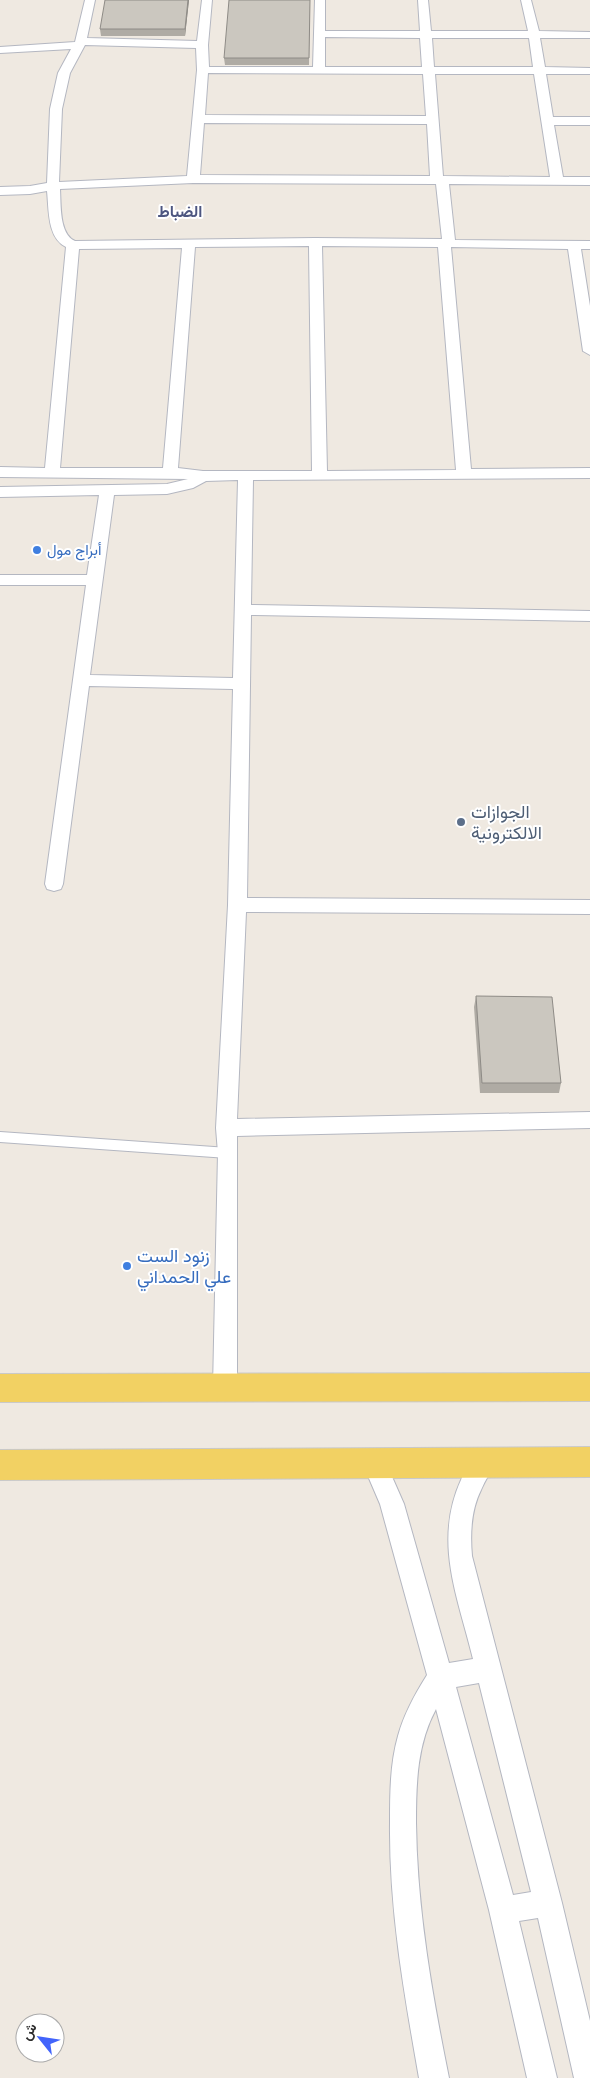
<svg xmlns="http://www.w3.org/2000/svg" width="590" height="2078" viewBox="0 0 590 2078" font-family="Poppins,Vazirmatn,sans-serif">
  <rect width="100%" height="100%" fill="#efe9e1"/>
  <g fill="none" stroke-linecap="round" stroke-linejoin="round">
    <g stroke="#b4b7c1" stroke-width="12">
      <path id="service" d="M0 1137 228 1153"/>
    </g>
    <g stroke="#b4b7c1" stroke-width="2">
      <path id="minor" d="M85 0H95L87 38 197 41 202 0H212L208 45 209 67H313L315 0H325V31H420L418 0H428L431 31H528L521 0H531L539 31 590 32V38H540L545 67 590 68V74H546L553 117H590V125H554L563 177H590V185L449 184 455 240 590 241V249H581L590 306V355L583 351 568 249 451 247 471 469 590 468V478L253 480 251 605 590 611V621L251 615 247 898 590 900V914L246 912 237 1119 590 1112V1128L237 1136V1388L233 1395 225 1398 217 1395 213 1388 218 1153 216 1128 228 905 233 689 89 686 63 884 61 889 54 891 47 889 45 884 86 585H0V575H87L99 495 0 497V487L167 484 188 479 0 477V467L45 468 66 247C47 238 49 209 47 191L30 194 0 195V187L30 186 47 183 50 109 58 73 71 49 0 53V47L75 42ZM325 37 420 38 422 67H325ZM432 38H529L533 67H434ZM85 45 196 48 197 70 187 176 59 182 62 109 70 73ZM208 73 423 74 426 116 205 115ZM435 74H534L550 177 443 176ZM204 123 427 124 430 176 200 175ZM193 183 436 184 442 239 315 238 75 241C59 234 61 205 60 189ZM309 246 312 471H203L178 468 195 247ZM322 246 438 247 456 470 327 471ZM182 248 163 468H60L79 249ZM238 480 233 678 90 675 114 495 167 494 193 488 206 481Z
        M374 1451 382 1454 404 1504 449 1663 473 1659C458 1597 433 1542 461 1480 466 1468 472 1456 484 1451L492 1454 496 1462C491 1472 485 1480 481 1490 471 1510 470 1534 472 1556L562 1903 590 2021V2078H574L538 1918 519 1921 557 2078H527L489 1910 436 1709C417 1744 416 1783 416 1823 417 1909 432 1994 449 2078H419C404 1993 389 1909 390 1823 390 1794 390 1764 398 1736 404 1714 415 1694 427 1675L380 1504 362 1462 366 1454ZM479 1683 531 1892 513 1895 456 1687Z"/>
    </g>
    <g stroke="#c9c9c9" stroke-width="2">
      <path id="primary" d="M590 1373V1401L0 1402V1374Z
        M590 1447V1477L0 1480V1450Z"/>
    </g>
    <use href="#service" stroke="#fff" stroke-width="10"/>
    <use href="#minor" fill="#fff" fill-rule="evenodd"/>
    <use href="#primary" fill="#f2d163" fill-rule="evenodd"/>
  </g>
  <path fill="#afaba4" d="M189 0 185 36H101L100 29Z
    M310 0 309 65H225L224 58Z
    M476 996 561 1083 559 1093H480L474 1007Z"/>
  <path fill="#8e8b86" d="M188 0H189L185 36V29Z"/>
  <path fill="#cbc7bf" stroke="#8e8b86" d="M105 0H188L185 29H100Z
    M229 0H310L309 58H224Z
    M476 996 552 997 561 1083H482Z"/>
  <g fill="#3f7fe0" stroke="#fff" stroke-width="2">
    <circle cx="37" cy="550" r="5"/>
    <circle cx="127" cy="1266" r="5"/>
  </g>
  <circle fill="#5c6f8a" stroke="#fff" stroke-width="2" cx="461" cy="822" r="5"/>
  <g text-anchor="middle" stroke-width="4" stroke-linejoin="round" paint-order="stroke">
    <g font-size="15" fill="#366cbe" stroke="#fff" text-anchor="start">
      <text x="47" y="555">أبراج مول</text>
    </g>
    <g font-size="16" font-weight="bold" fill="#4d5680" stroke="#fff">
      <text x="180" y="217">الضباط</text>
    </g>
    <g font-size="18" fill="#4e5e75" stroke="#fff" text-anchor="start">
      <text x="471" y="818">الجوازات<tspan x="471" dy="21">الالكترونية</tspan></text>
    </g>
    <g font-size="18" fill="#366cbe" stroke="#fff" text-anchor="start">
      <text x="137" y="1262">زنود الست<tspan x="137" dy="21">علي الحمداني</tspan></text>
    </g>
  </g>
  <g transform="translate(40 2038) rotate(300)"><circle r="24" fill="#ffffff" stroke="#ababab"/>
  <path d="M0-4L9 19L0 12L-9 19Z" fill="#4264fb"/>
  <text y="-8" font-size="14" font-weight="bold" text-anchor="middle" fill="#2e2e2e">ش</text>
  </g>
</svg>
